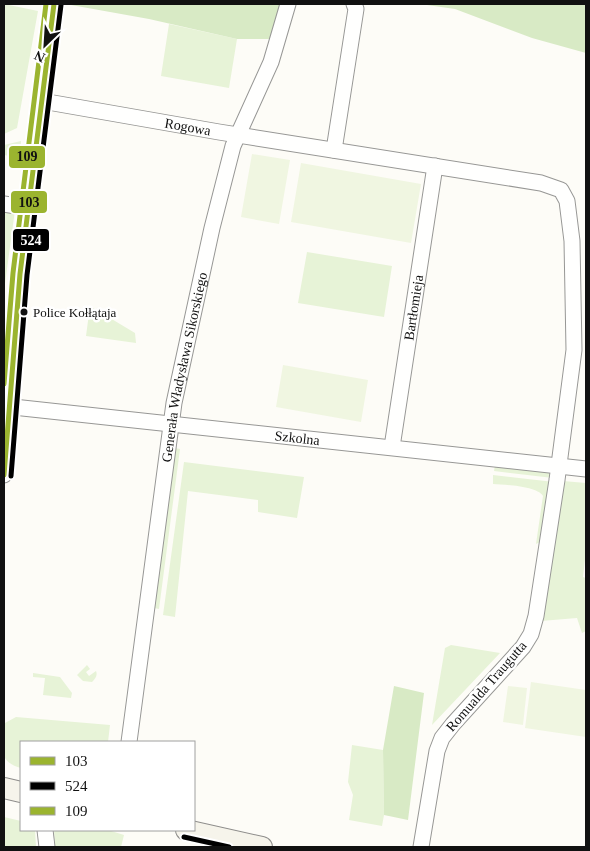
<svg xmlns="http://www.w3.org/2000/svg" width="590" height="851" viewBox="0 0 590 851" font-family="Georgia,serif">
  <rect width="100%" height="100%" fill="#fdfcf7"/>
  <path fill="#e7f3d7" d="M4 4 38 11 17 128 4 134Z
    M169 24 237 39 229 88 161 76Z
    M21 141 20 158 4 155V145Z
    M4 207 15 210 4 291Z
    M307 252 392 266 384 317 298 303Z
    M90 306 135 333 136 343 86 336Z
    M175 448 180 449 159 609 154 608Z
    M184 462 304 477 297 518 258 512V500L188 491 175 617 163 615Z
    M495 465 548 472 553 478 494 471Z
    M493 475 554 482 540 542 536 544 543 496C537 486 506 485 493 484Z
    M563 481 586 483V551L583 577 586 578V631L582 633 577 618 541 621Z
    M451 645 500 653 432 725 445 648Z
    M87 665 90 669 86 672 89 676 96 671C98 676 95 679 92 682L83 681 77 675Z
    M33 673 60 677 72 693 71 698 43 695 45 678 33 677Z
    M16 717 110 725 108 742H21V768C14 766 7 763 4 756L5 723Z
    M352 745 383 750 384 815 382 826 349 820 353 795 348 782Z
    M4 817 21 821V830H35L36 847H4Z
    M54 830H108L124 835 121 847H55Z"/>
  <path fill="#d8eac5" d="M71 4H282L273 39H237L149 19 71 5Z
    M420 4H586V53L532 38 455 9Z
    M394 686 424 693 408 820 384 815 383 750Z"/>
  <path fill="#f0f6e1" d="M252 154 290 160 279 224 241 217Z
    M301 163 421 184 411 243 291 222Z
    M283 365 368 380 361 422 276 407Z
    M531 682 586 690V737L525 728Z
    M508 686 527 688 523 725 503 722Z"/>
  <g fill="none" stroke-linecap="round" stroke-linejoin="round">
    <g stroke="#979795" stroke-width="17">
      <g id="minor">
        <path id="s1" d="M42 101 219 132 541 183 561 190 567 201 572 241 574 350 557 480 536 616 531 634 523 647 453 724 442 738 437 751 421 847"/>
        <path d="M334 150 356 9 354 4"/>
        <path d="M4 204 28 208"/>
        <path id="s2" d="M4 406 586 469"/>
        <path id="s3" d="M392 447 435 166"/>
        <path d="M4 475 20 274 54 4"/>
        <path id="s4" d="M129 742 174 403 212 228 233 146 271 62 288 4"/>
        <path d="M45 830 47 847"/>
      </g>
    </g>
    <g stroke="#8e8d8b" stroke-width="22">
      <path id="secondary" d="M4 788 21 792
        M186 830 262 847"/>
    </g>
    <use href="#minor" stroke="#fffffe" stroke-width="15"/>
    <use href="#secondary" stroke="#f6f4eb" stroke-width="20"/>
    <g stroke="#fff" stroke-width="9">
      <path id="bus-1" d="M4 475 20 274 54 4"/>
    </g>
    <g stroke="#fff" stroke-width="9">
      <path id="bus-2" d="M11 476 27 275 61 5
        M184 837 229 847"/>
    </g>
    <g stroke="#fff" stroke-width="9">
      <path id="bus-3" d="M4 384 13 273 46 4"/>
    </g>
    <use href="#bus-1" stroke="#9bb42f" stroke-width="5"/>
    <use href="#bus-2" stroke="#000" stroke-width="5"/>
    <use href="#bus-3" stroke="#9bb42f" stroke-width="5"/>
  </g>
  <circle fill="#111" stroke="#fff" stroke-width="2" cx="24" cy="312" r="4.5"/>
  <g text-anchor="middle" stroke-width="5" stroke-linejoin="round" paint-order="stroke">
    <g font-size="13" fill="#111" stroke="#fff" text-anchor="start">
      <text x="33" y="317">Police Kołłątaja</text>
    </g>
    <g font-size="14" fill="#111" stroke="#fff">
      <text dy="5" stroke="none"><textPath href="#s1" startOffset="148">Rogowa</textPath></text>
      <text dy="5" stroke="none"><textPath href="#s3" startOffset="141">Bartłomieja</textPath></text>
      <text dy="5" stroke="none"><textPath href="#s4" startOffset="379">Generała Władysława Sikorskiego</textPath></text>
      <text dy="5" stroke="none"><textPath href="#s2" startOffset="295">Szkolna</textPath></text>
      <text transform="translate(486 686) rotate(-49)" y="5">Romualda Traugutta</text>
    </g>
  </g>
  <g stroke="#fff" stroke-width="2">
    <rect x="8" y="145" width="38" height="24" rx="5" fill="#9bb42f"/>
    <rect x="10" y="190" width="38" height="24" rx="5" fill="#9bb42f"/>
    <rect x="12" y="228" width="38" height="24" rx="5" fill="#000"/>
  </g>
  <g font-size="14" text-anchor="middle" font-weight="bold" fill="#fff">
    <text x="31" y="245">524</text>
  </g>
  <g font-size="14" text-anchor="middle" font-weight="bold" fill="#111">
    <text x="27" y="161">109</text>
    <text x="29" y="207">103</text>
  </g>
  <rect width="590" height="851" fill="none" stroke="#111111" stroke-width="10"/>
  <rect x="20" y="741" width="175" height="90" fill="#ffffff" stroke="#a0a0a0"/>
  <rect x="30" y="757" width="25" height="8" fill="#9bb42f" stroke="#a0a0a0"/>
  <text x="65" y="766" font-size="15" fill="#111111">103</text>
  <rect x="30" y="782" width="25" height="8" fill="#000000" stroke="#a0a0a0"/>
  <text x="65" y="791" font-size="15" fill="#111111">524</text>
  <rect x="30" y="807" width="25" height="8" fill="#9bb42f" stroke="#a0a0a0"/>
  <text x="65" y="816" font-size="15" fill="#111111">109</text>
  <g transform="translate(45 45) rotate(205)" stroke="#ffffff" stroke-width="4" paint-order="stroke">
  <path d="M0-4L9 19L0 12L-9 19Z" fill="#111111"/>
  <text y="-8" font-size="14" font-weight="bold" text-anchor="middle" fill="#111111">N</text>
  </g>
</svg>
